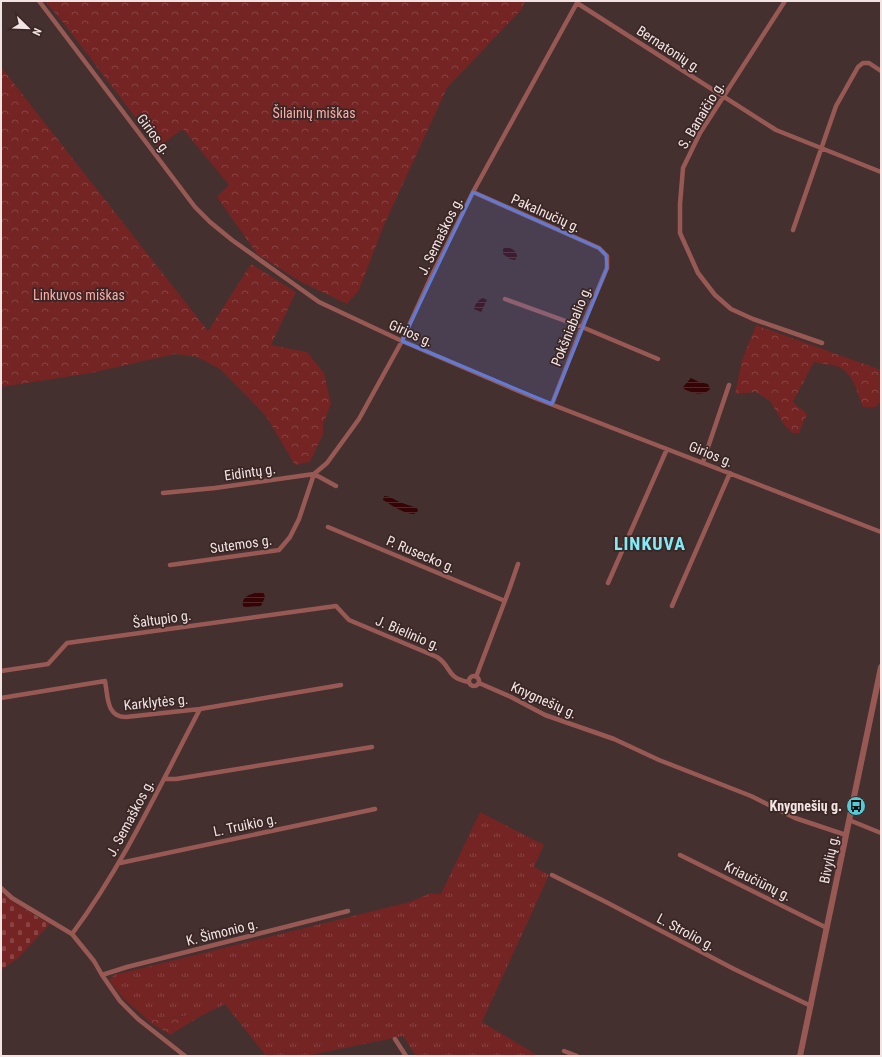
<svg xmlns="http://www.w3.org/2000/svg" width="882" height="1057" viewBox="0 0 882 1057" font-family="'Roboto Condensed',sans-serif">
  <defs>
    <pattern id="grass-tufts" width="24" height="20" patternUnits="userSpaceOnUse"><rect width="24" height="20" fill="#732423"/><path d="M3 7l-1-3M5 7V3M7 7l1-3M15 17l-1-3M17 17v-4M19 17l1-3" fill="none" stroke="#874443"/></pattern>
    <pattern id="forest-crowns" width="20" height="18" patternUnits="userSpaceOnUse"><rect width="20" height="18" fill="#732423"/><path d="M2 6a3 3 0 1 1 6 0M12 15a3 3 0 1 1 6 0" fill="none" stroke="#874443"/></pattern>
    <pattern id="cemetery-stones" width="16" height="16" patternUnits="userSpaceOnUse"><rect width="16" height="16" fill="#732423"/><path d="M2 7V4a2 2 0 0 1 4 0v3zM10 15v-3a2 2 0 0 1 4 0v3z" fill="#874443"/></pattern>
    <pattern id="water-rules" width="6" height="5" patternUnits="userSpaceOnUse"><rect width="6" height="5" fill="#340406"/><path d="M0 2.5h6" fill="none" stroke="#52282a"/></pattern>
  </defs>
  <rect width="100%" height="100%" fill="#44302e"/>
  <path fill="url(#grass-tufts)" d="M480 812 544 845 534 867 549 875 482 1022 537 1055 536 1056H416L403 1036 306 1056H266L225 1004 199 1017 193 1012 185 1016 152 1020 151 1023 123 998 109 980 114 975 410 902 431 893 441 894Z"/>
  <path fill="url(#forest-crowns)" d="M45 1H525L521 10 447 88 384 225 359 290 347 304 301 282 257 254 217 197 229 185 183 129 158 147 62 21Z
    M1 67 208 331 251 264 296 292 271 345 307 352 324 373 331 404 323 424V434L310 462 295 465 266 416 220 369 197 357 175 354 91 373 1 387Z
    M756 325 881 370V401L876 407H863C858 394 853 373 839 367 832 364 822 364 814 362L793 402 807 414 799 433H793L785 426 770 401 756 392 735 394 742 360Z
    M193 1012 199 1017 170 1035 151 1023 152 1020 185 1016Z"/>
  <path fill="url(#cemetery-stones)" d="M1 892 13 902 50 924 17 959 1 970Z"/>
  <path fill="url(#water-rules)" d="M506 247C512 248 517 251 517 257L515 260 510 259 503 254V249Z
    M483 298 487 300 481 312 474 309C475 304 478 300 483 298Z
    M691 378 699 382 708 384 710 389C702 397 693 393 684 389L683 387Z
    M384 496C391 496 396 501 402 503 407 505 412 506 417 508L418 511 414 514C404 514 393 506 383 500Z
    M259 592H263L265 597 261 606 245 607 243 606C241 596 251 594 259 592Z"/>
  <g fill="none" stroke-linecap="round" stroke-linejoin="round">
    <path stroke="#985954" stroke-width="4.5" d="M39 1 195 207 210 222 232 240 319 302 402 341 535 398 881 532
      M785 1 700 133 683 168 680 204V233L698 273 715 295 731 309 753 319 822 343
      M577 3 776 130 881 172
      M473 192 599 248 607 256V268L582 327 552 404
      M793 230 836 106 858 67 863 63H869L881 71
      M505 299 582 327 658 359
      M703 462 729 385
      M163 493 215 488 314 474 336 486
      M328 527 505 601
      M170 565 279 550 290 537 299 519 314 474 327 463 359 419 402 341 431 277 473 192 578 1
      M608 583 667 449
      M672 606 730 473
      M1 671 48 664 67 643 336 606 349 620 437 657C452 666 445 678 469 682
      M469 681a5 5 0 1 1 10 0a5 5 0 1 1-10 0Z
      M476 677 509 590 518 564
      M479 683 511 697 545 715 614 739 659 760 751 796 795 818 846 835
      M1 698 105 681C108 696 106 717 126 717L200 709 341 685
      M164 779H176L372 747
      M849 820 881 833
      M680 855 827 928
      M120 863 375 809
      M552 875 606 902 734 969 811 1006
      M1 888 12 898 72 934 94 961 102 975 120 1001 138 1019 185 1056
      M72 934C124 864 160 785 200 709
      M102 975 127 967 348 911
      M395 1039 406 1056
      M564 1051 577 1056"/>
    <path stroke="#985954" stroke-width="6" d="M800 1056 881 667"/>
  </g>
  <path fill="#5d7bdb" fill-opacity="0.2" stroke="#5d7bdb" stroke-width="3" stroke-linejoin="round" d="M473 192 599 248 606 255 607 268 552 404 402 341Z"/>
  <defs>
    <g id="bus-disc" transform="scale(1)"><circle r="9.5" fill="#52cbd8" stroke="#392625"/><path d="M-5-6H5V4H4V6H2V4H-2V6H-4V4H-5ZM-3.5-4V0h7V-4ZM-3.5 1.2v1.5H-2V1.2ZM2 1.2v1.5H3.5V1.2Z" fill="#111"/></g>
  </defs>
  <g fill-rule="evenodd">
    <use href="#bus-disc" x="856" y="806"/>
  </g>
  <g text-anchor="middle" stroke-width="3.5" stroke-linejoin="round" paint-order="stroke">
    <g font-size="14" fill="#f1e4e3" stroke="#392625">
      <text transform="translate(669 49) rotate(33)" y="5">Bernatonių g.</text>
      <text transform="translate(701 115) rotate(-59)" y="5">S. Banaičio g.</text>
      <text transform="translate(154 134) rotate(53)" y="5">Girios g.</text>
      <text transform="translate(546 213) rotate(24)" y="5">Pakalnučių g.</text>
      <text transform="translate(440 236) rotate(-64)" y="5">J. Semaškos g.</text>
      <text transform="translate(571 326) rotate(-68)" y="5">Pokšniabalio g.</text>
      <text transform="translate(411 333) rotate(24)" y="5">Girios g.</text>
      <text transform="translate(711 454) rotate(22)" y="5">Girios g.</text>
      <text transform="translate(250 472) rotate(-8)" y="5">Eidintų g.</text>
      <text transform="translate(241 544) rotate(-8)" y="5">Sutemos g.</text>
      <text transform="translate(421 554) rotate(23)" y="5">P. Rusecko g.</text>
      <text transform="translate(162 619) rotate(-8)" y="5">Šaltupio g.</text>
      <text transform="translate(408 633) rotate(23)" y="5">J. Bielinio g.</text>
      <text transform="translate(544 700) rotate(24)" y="5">Knygnešių g.</text>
      <text transform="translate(156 702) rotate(-6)" y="5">Karklytės g.</text>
      <text transform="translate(130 818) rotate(-62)" y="5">J. Semaškos g.</text>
      <text transform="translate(245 825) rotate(-12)" y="5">L. Truikio g.</text>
      <text transform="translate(829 859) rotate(-78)" y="5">Bivylių g.</text>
      <text transform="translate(758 881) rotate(26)" y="5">Kriaučiūnų g.</text>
      <text transform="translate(222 932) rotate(-14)" y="5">K. Šimonio g.</text>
      <text transform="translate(686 932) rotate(28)" y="5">L. Strolio g.</text>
    </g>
    <g font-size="14" fill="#faaca5" stroke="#392625">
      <text x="314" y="118">Šilainių miškas</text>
      <text x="79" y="300">Linkuvos miškas</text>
    </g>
    <g font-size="14" font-weight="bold" fill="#f1e4e3" stroke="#392625" text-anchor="end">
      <text x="842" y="811">Knygnešių g.</text>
    </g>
    <g font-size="18" font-weight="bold" letter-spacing="1" fill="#81ecf8" stroke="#392625">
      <text x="650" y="550">LINKUVA</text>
    </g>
  </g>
  <rect width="882" height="1057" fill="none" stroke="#f1e4e3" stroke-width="4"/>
  <g transform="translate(28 28) rotate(113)" stroke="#392625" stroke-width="3" paint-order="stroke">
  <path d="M0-3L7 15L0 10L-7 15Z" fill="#f1e4e3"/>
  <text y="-6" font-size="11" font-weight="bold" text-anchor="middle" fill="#f1e4e3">N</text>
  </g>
</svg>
